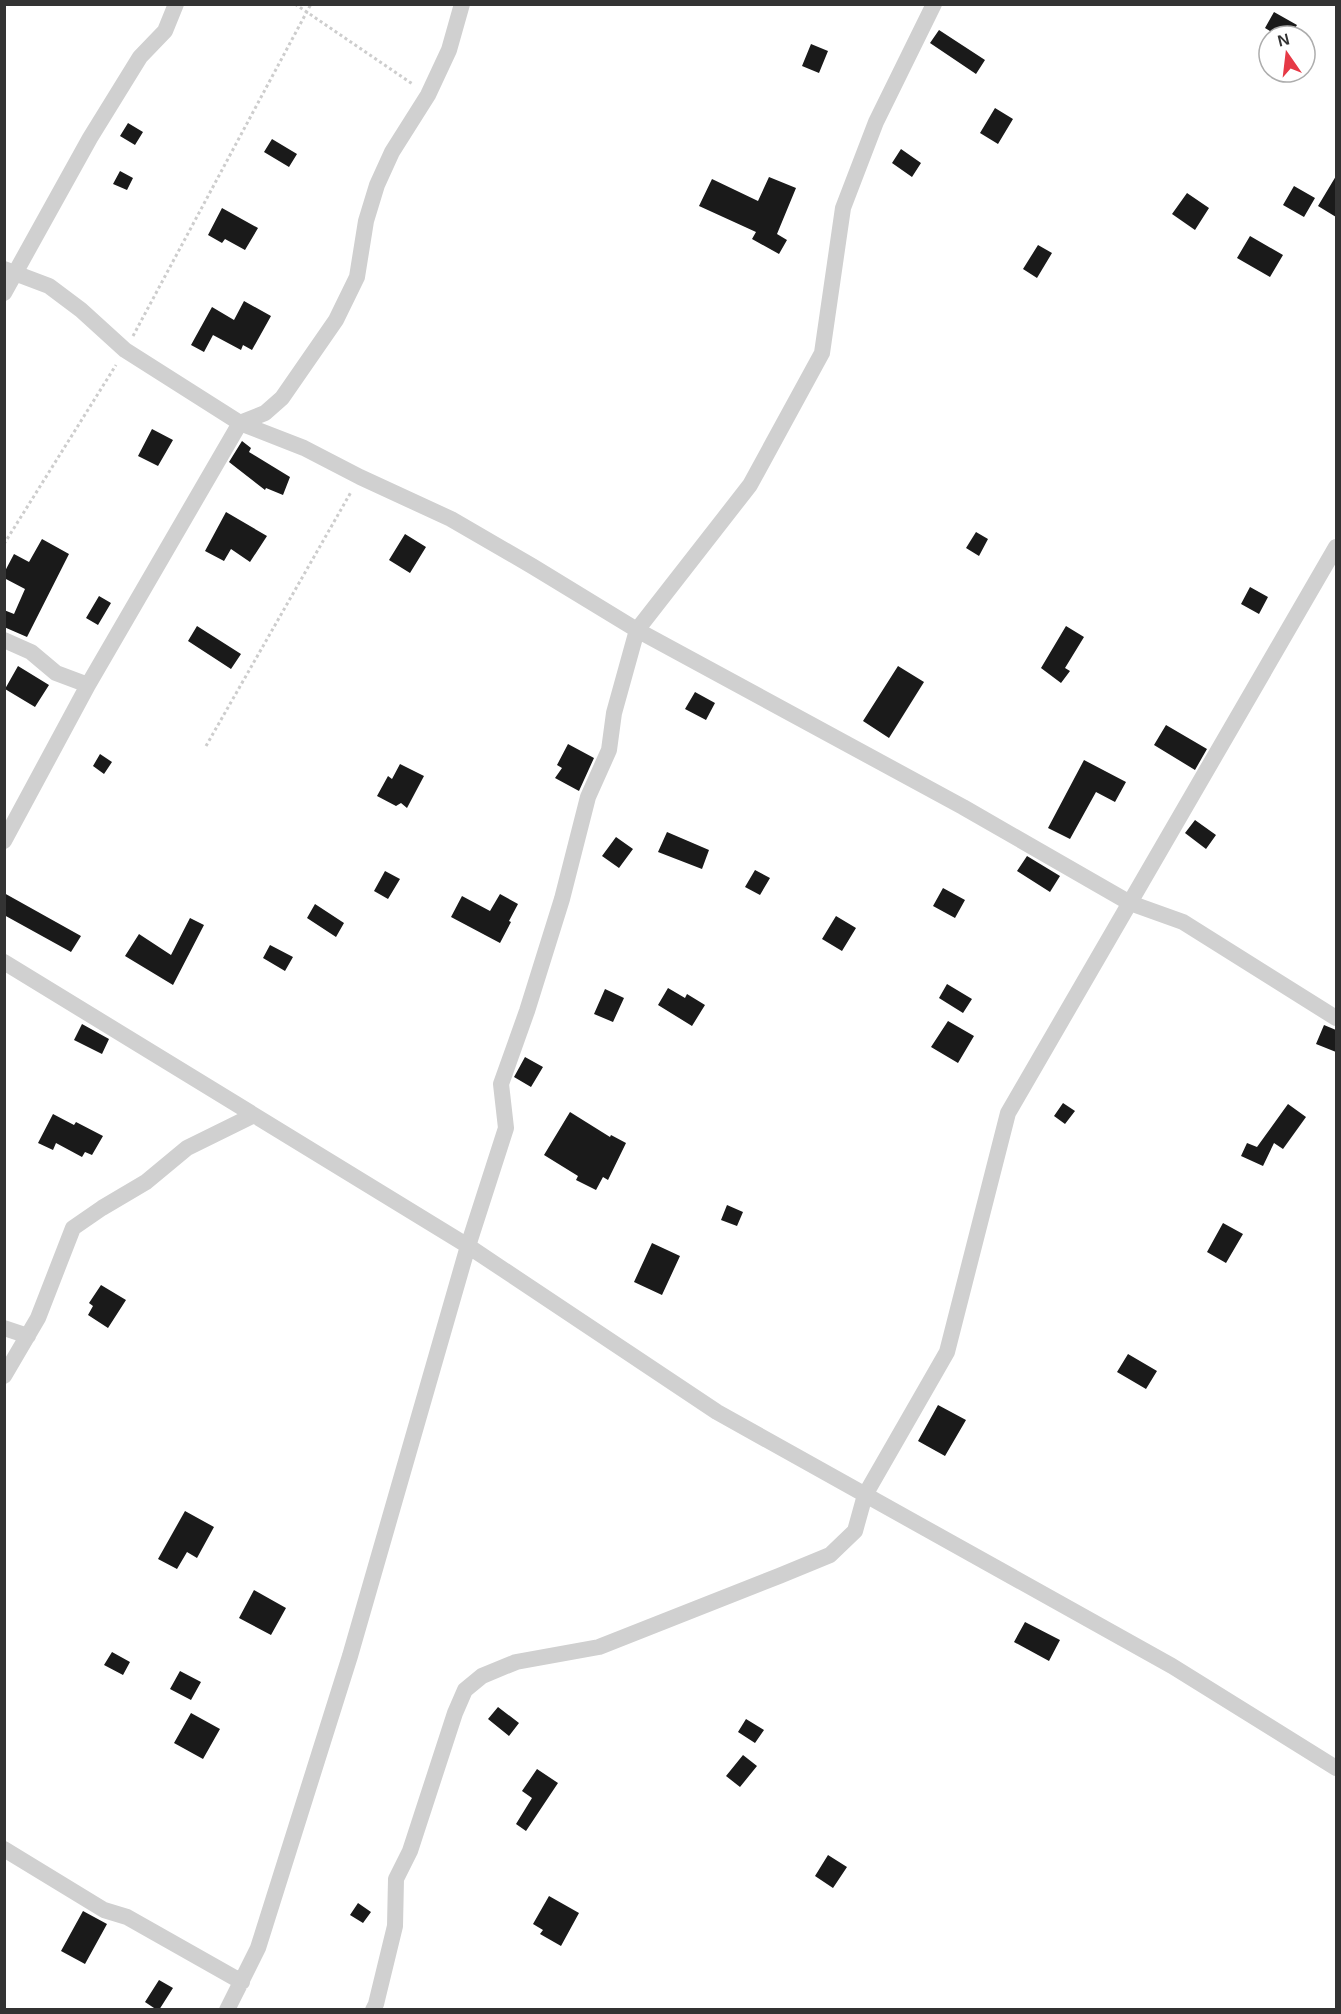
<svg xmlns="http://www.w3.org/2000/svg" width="1341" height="2014" viewBox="0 0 1341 2014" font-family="Arial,sans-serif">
  <rect width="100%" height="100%" fill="#fff"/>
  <path fill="#1a1a1a" d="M1274 12 1297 25 1290 36H1278L1265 28Z
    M939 30 985 60 976 74 930 43Z
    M811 44 828 51 819 73 802 66Z
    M995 108 1013 119 998 144 980 133Z
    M128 123 143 132 135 145 120 136Z
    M272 139 297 154 289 167 264 152Z
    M901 149 921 163 912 177 892 163Z
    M120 171 133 178 127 190 113 184Z
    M1336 176V217L1318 206Z
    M769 177 796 188 777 234 787 240 779 254 752 239 756 232 699 206 712 179 758 201Z
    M1294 186 1315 198 1304 217 1283 205Z
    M1187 193 1209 208 1195 230 1172 214Z
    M222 208 258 228 245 250 225 239 222 243 208 235Z
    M1250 236 1283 255 1270 277 1237 258Z
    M1038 245 1052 253 1037 278 1023 269Z
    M244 301 271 316 252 350 243 345 241 350 213 335 204 352 191 345 212 307 234 320Z
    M152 429 173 440 158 466 138 456Z
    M242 441 251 448 249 452 290 477 283 495 266 488 265 490 229 462Z
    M226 512 267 536 250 562 231 549 224 561 205 551Z
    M976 532 988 539 979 556 966 548Z
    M405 534 426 547 410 573 389 560Z
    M42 539 69 554 27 637 4 627V610L14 614 25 589 4 578V573L14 554 29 562Z
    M1250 587 1268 597 1259 614 1241 604Z
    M99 596 111 603 98 625 86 618Z
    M197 626 241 654 231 669 188 641Z
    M1066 626 1084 637 1065 668 1070 671 1061 683 1041 668Z
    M18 666 49 685 35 707 5 689Z
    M898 666 924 682 889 738 863 721Z
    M695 692 715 703 706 720 685 709Z
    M1166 725 1207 749 1195 770 1154 745Z
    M568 744 594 758 579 791 555 778 562 768 557 765Z
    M100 754 112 762 104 774 93 766Z
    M1084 760 1126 782 1115 802 1096 792 1070 839 1048 828Z
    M400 764 424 776 407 808 401 803 396 806 377 796 388 776 392 779Z
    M1195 820 1216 835 1206 849 1185 833Z
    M667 832 709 850 702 869 658 852Z
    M616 837 633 849 619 868 602 856Z
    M1027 856 1060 876 1050 892 1017 871Z
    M755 870 770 878 760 895 745 887Z
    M385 871 400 879 388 899 374 891Z
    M943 888 965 900 955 918 933 906Z
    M4 893 81 936 71 952 4 915Z
    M500 894 518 904 509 921 511 922 500 943 451 917 462 896 490 911Z
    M315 904 344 923 336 937 307 918Z
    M836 916 856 928 842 951 822 939Z
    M190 918 204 925 173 985 125 956 139 934 171 955Z
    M270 945 293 957 285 971 263 958Z
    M947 984 972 999 963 1013 939 998Z
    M668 988 685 998 687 994 705 1005 692 1026 658 1005Z
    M605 989 624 998 613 1022 594 1014Z
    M948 1021 974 1036 958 1063 931 1047Z
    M82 1024 109 1039 102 1054 74 1040Z
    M1324 1025 1336 1030V1052L1316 1044Z
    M525 1057 543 1067 531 1087 514 1077Z
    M1063 1103 1075 1111 1065 1124 1054 1116Z
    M1288 1104 1306 1117 1283 1149 1274 1143 1263 1166 1241 1156 1247 1143 1257 1147Z
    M570 1112 610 1137 611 1135 626 1143 608 1180 603 1177 596 1190 576 1180 578 1176 544 1155Z
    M53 1114 74 1125 76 1122 103 1136 92 1155 85 1152 82 1157 56 1143 53 1150 38 1143Z
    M727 1205 743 1212 737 1226 721 1220Z
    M1223 1223 1243 1234 1226 1263 1207 1252Z
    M652 1243 680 1256 662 1295 634 1282Z
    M101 1285 126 1300 108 1328 88 1315 93 1306 89 1303Z
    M1128 1354 1157 1371 1146 1389 1117 1372Z
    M938 1405 966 1420 945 1456 918 1441Z
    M185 1511 214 1527 197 1558 187 1552 177 1569 158 1559Z
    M254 1590 286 1608 271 1635 239 1618Z
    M1025 1622 1060 1640 1049 1661 1014 1642Z
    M112 1652 130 1662 123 1675 104 1665Z
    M180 1671 201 1682 191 1700 170 1689Z
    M498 1707 519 1723 509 1736 488 1719Z
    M191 1713 220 1729 203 1759 174 1743Z
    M746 1719 764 1730 755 1743 738 1732Z
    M743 1755 757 1766 740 1787 726 1776Z
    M537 1769 558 1783 526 1831 516 1824 532 1798 522 1791Z
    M828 1855 847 1867 833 1888 815 1876Z
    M549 1896 579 1913 561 1946 540 1934 543 1930 533 1924Z
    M358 1903 371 1912 363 1923 350 1915Z
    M83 1911 107 1924 85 1964 61 1951Z
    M159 1980 173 1988 159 2010H157L145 2002Z"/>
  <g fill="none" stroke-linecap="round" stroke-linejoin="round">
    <path stroke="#cdcdcd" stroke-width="3" stroke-dasharray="3 3" stroke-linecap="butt" d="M295 4 414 85
      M133 336 311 4
      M4 544 116 365
      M206 746 351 492"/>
    <path stroke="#d0d0d0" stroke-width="16" d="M4 269 49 286 81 310 125 350 240 423 304 448 360 477 451 519 532 566 637 630 963 807 1130 903 1183 922 1336 1018
      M4 293 90 138 140 57 165 31 176 4
      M4 640 31 652 56 673 88 685
      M4 841 88 685 240 423 265 413 282 398 336 320 357 277 366 221 377 185 392 152 428 95 449 50 462 4
      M4 962 468 1246 717 1412 1172 1666 1336 1768
      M4 1328 28 1336
      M4 1376 38 1318 73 1228 102 1208 146 1182 187 1148 254 1115
      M4 1849 104 1910 127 1917 242 1982
      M227 2010 258 1948 350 1656 468 1246 506 1128 501 1084 527 1011 562 899 588 797 609 750 614 713 637 630 750 485 822 353 843 208 876 122 934 4
      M373 2010 376 2004 395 1926 396 1879 410 1851 455 1713 465 1690 482 1676 516 1662 599 1647 779 1576 830 1555 855 1531 865 1495 947 1352 1008 1113 1336 547"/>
  </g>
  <rect width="1341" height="2014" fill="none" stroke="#333333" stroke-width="12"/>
  <g transform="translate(1287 54) rotate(346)"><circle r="28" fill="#ffffff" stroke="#adadad" stroke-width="1.5"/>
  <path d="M0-4.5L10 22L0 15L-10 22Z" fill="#e63946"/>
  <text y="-9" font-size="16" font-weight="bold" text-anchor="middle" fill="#333333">N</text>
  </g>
</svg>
